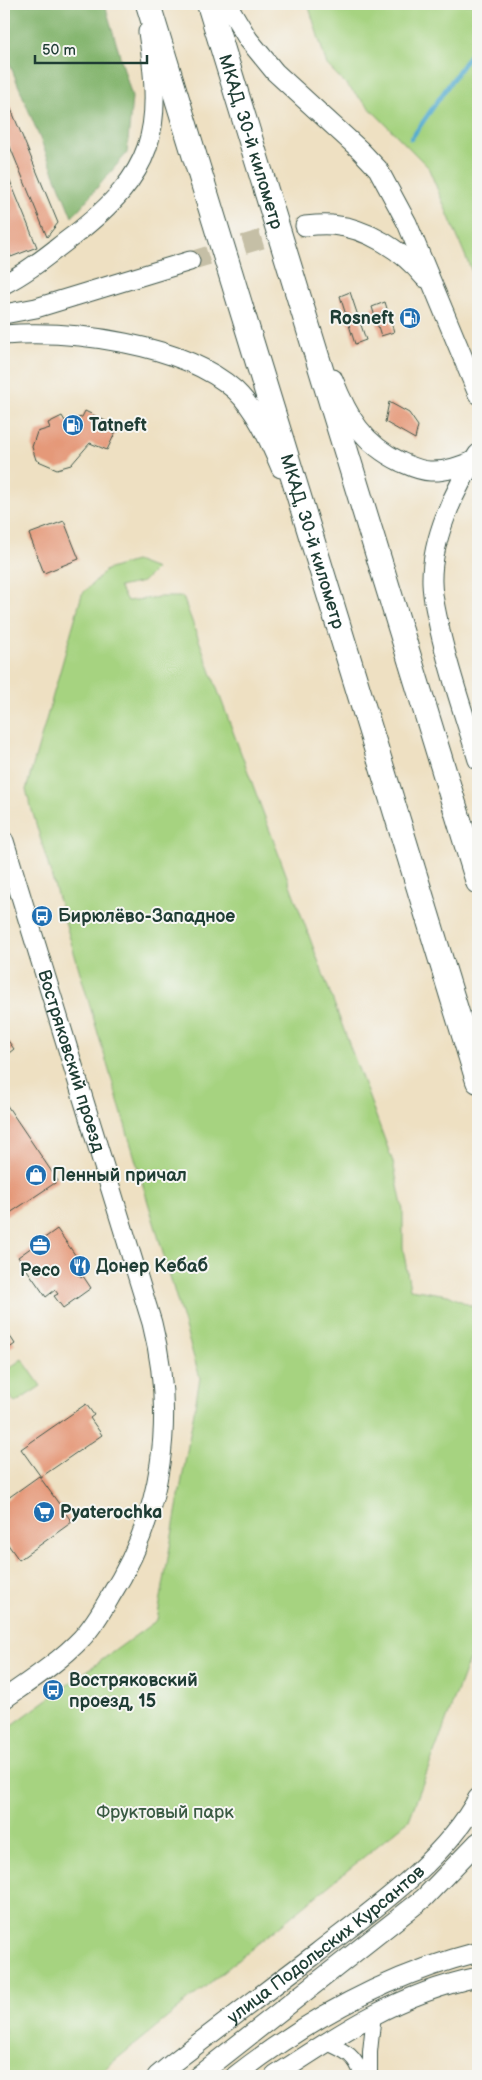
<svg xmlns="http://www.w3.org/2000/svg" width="482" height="2080" viewBox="0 0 482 2080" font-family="'Balsamiq Sans',sans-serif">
  <rect width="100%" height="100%" fill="#f6f6f2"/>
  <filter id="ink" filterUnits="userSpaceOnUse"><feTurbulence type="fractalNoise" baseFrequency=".02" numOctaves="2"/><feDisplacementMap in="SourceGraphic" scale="10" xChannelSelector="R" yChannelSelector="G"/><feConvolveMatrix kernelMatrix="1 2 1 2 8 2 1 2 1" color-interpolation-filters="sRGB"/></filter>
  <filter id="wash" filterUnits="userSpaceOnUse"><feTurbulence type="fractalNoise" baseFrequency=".0096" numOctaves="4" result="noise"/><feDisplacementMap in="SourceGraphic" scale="20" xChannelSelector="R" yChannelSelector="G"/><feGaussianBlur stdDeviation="1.12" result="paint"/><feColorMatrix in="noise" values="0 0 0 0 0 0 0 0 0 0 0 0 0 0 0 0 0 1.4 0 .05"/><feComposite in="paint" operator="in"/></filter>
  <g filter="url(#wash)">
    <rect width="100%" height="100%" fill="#eee0c2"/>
    <path fill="#a6d380" stroke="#62885a" d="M308 4H478V286L428 167 327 65Z
      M135 561 156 569 143 582 119 587 127 601 161 597H183L393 1162 403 1210V1248L410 1289 448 1295 478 1309V1636L409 1820 96 2076H4V1731L157 1620 200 1378 26 790 82 594 106 570Z
      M22 1359 41 1386 15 1403 4 1388V1372Z"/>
    <path fill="#84b56e" stroke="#527951" d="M4 4H105L108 15 132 97 127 153 72 217 4 50Z"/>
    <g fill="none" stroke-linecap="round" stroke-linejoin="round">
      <path stroke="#54acd1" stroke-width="4.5" d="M411 139 478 43"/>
    </g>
    <g id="blocks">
      <path fill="#e59979" d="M4 92 58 223 47 237 4 132Z
        M4 166 37 247 11 257 4 239Z
        M350 292 366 340 355 344 340 296Z
        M385 302 394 332 381 336 372 307Z
        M389 402 409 413 418 426 415 439 385 422Z
        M85 411 118 427 107 450 90 443 71 465 57 469 36 460 32 447 37 432 50 428 48 423 62 416 65 421 82 417Z
        M64 521 79 559 44 573 29 534Z
        M4 1035 14 1049 4 1057Z
        M4 1101 58 1181 4 1217Z
        M57 1229 85 1269 77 1274 81 1278 83 1276 91 1288 63 1308 54 1296 58 1294 55 1290 46 1297 18 1257Z
        M4 1327 15 1344 4 1352Z
        M86 1404 94 1415 90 1418 102 1435 41 1477 21 1449Z
        M39 1476 72 1522 19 1560 4 1539V1501Z"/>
    </g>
  </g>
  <g filter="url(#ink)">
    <use href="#blocks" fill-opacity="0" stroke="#3e5549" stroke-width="1"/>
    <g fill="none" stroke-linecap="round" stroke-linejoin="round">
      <path stroke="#c5bfa6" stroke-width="19" stroke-dasharray="19 9" stroke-linecap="butt" d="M190 261 305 226"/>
      <g stroke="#3e5549" stroke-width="16">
        <path id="street" d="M325 2042C345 2051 355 2054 362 2076
          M370 2076V2052L374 2013"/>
      </g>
      <g stroke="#3e5549" stroke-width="21">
        <g id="secondary">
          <path d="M227 4 248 39 275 72 360 150 378 169 407 223 478 394"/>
          <path d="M305 226C314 225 323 224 332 225 368 228 403 251 425 278"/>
          <path d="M4 284C30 271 50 253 73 236 155 172 163 132 148 32"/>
          <path d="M4 314 36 308 190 261"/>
          <path d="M4 335C72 330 182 343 235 390 257 411 269 440 281 468"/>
          <path d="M333 379C348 417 363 444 401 462 410 466 420 471 430 471 447 472 463 465 478 459"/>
          <path d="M478 454C455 488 431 540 432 582 432 598 437 615 440 631 450 675 465 717 478 760"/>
          <path id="s1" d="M4 841 152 1323C176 1418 163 1514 110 1597 102 1611 93 1626 82 1638 59 1662 31 1680 4 1699"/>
          <path id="s2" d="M157 2076 174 2062C222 2025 269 1989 317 1953 371 1911 446 1859 478 1798"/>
          <path d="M198 2076 424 1898 478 1842"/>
          <path d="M235 2076C308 2019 388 1975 478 1952"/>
          <path d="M275 2076C341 2032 400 1993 478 1977"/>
        </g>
      </g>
      <g stroke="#3e5549" stroke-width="26">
        <g id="highway">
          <path id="s3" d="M148 4 478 1081"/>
          <path id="s4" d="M209 4 478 882"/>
        </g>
      </g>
      <use href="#street" stroke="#fff" stroke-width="14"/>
      <use href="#secondary" stroke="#fff" stroke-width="19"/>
      <use href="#highway" stroke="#fff" stroke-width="24"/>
    </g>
  </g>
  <defs>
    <g id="fuel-disc" transform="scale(1.125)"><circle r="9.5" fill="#1f6fb2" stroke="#f6f6f2"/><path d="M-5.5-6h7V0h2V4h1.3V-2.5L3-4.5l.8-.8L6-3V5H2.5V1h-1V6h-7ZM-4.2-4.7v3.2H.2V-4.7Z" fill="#fff"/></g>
    <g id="bus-disc" transform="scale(1.125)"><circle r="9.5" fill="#1f6fb2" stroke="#f6f6f2"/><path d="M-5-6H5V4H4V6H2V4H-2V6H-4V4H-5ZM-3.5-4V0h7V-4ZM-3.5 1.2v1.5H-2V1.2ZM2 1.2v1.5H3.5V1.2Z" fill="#fff"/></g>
    <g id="shop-disc" transform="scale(1.125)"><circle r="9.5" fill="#1f6fb2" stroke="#f6f6f2"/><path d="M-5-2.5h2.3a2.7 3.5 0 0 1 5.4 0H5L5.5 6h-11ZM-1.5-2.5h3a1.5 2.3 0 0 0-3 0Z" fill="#fff"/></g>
    <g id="office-disc" transform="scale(1.125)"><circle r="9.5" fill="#1f6fb2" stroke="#f6f6f2"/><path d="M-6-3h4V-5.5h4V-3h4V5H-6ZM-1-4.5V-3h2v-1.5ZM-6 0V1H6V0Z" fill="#fff"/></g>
    <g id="restaurant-disc" transform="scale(1.125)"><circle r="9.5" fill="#1f6fb2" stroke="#f6f6f2"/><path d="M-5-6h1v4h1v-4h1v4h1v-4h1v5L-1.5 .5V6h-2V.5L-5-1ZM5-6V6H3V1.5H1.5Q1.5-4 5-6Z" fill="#fff"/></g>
    <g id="supermarket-disc" transform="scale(1.125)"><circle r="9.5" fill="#1f6fb2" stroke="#f6f6f2"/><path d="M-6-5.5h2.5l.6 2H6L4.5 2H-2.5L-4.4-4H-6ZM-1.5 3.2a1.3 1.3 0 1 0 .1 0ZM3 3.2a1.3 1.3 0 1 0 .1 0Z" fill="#fff"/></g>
  </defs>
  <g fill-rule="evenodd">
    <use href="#fuel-disc" x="410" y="318"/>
    <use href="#fuel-disc" x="73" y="425"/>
    <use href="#bus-disc" x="42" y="916"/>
    <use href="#shop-disc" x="36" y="1175"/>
    <use href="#office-disc" x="40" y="1245"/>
    <use href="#restaurant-disc" x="80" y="1266"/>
    <use href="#supermarket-disc" x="44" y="1512"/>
    <use href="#bus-disc" x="53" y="1690"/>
  </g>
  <g text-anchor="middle" stroke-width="4" stroke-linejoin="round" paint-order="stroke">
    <g font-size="18" fill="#1f3d34" stroke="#f6f6f2">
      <text dy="6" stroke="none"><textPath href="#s4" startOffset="144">МКАД, 30-й километр</textPath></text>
      <text dy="6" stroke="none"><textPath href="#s3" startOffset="562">МКАД, 30-й километр</textPath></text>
      <text dy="6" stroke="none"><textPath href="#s1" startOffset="230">Востряковский проезд</textPath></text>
      <text dy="6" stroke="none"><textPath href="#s2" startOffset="214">улица Подольских Курсантов</textPath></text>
    </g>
    <g font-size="18" font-weight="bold" fill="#1f3d34" stroke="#f6f6f2" text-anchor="start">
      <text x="394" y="324" text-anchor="end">Rosneft</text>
      <text x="89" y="431">Tatneft</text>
      <text x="58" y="922">Бирюлёво-Западное</text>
      <text x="52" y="1181">Пенный причал</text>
      <text x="96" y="1272">Донер Кебаб</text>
      <text x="40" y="1276" text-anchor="middle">Ресо</text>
      <text x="60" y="1518">Pyaterochka</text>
      <text x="69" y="1686">Востряковский<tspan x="69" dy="21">проезд, 15</tspan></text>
    </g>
    <g font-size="18" fill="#3a5b43" stroke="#f6f6f2">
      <text x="165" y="1818">Фруктовый парк</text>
    </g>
  </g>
  <rect width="482" height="2080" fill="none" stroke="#f6f6f2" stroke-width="20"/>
  <path d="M35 55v8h112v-8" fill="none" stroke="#1f3d34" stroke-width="2.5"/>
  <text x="42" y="55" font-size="15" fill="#1f3d34" stroke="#f6f6f2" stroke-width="4" paint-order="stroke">50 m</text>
</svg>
